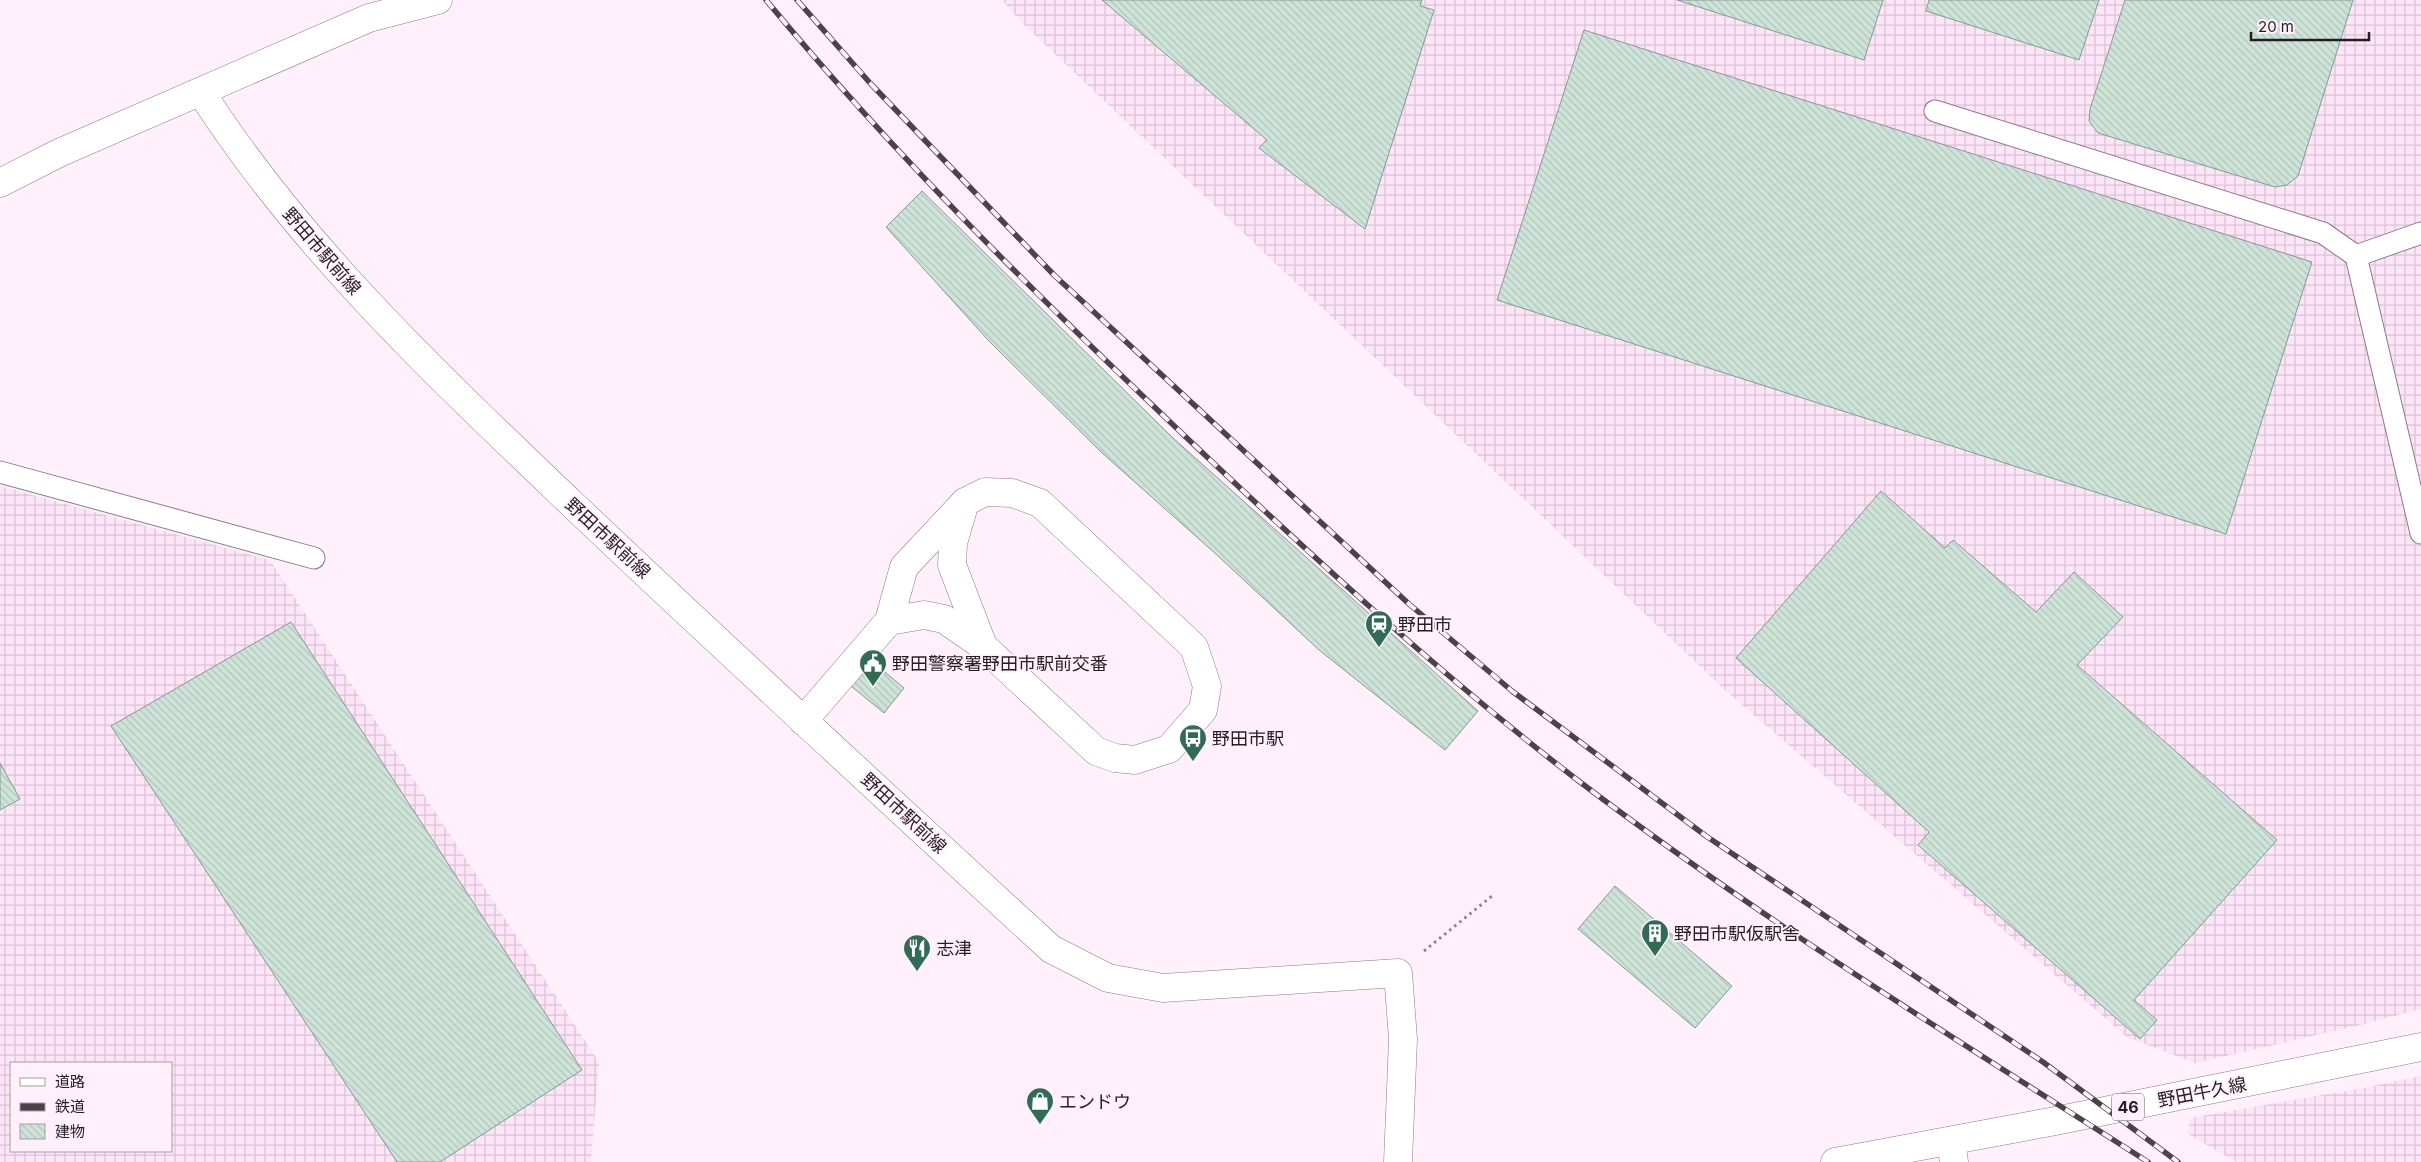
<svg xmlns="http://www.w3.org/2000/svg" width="2421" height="1162" font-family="Inter,'Noto Sans JP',sans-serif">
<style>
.industrial{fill:url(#industrial-grid);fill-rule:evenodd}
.building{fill:url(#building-back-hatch);stroke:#859a90}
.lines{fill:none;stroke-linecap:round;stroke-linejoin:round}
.service-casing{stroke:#8a7a86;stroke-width:23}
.minor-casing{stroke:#8a7a86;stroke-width:29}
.tertiary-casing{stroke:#8a7a86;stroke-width:29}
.primary-casing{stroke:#8a7a86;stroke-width:29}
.path{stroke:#8e848c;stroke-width:3;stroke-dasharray:2.5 4;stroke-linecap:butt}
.service{stroke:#fff;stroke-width:21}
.minor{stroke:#fff;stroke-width:28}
.tertiary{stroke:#fff;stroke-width:28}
.primary{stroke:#fff;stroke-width:28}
.rail-casing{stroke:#4b4349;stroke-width:5.5}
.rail{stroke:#fff0fb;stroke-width:4;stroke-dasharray:11;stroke-linecap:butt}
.labels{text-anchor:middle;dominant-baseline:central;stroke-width:4;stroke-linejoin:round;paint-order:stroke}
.shield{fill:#fff0fb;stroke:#665d64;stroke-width:1}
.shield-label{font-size:16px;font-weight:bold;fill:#241e23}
.street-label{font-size:18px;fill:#241e23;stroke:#fff0fb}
.poi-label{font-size:18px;fill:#241e23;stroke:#fff0fb;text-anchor:start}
</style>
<defs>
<pattern id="industrial-grid" width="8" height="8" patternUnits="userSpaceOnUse" patternTransform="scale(1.25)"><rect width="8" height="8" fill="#fde4f8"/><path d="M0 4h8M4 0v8" fill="none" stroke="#d9c3d4"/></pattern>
<pattern id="building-back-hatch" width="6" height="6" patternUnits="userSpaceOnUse" patternTransform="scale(1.25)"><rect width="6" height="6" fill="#cee4d9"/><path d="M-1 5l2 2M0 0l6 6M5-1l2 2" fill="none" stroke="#b1c3ba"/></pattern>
</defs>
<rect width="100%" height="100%" fill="#fff0fb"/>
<g class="industrial">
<polygon points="1002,0 2421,0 2421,1009 2356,1026 2195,1063 2127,1037 1726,691 1021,22"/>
<path d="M0 486 270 560 599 1062 591 1162H0ZM11 1063H171V1151H11Z"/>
<polygon points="2421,1076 2421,1162 2236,1162 2188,1134 2190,1118 2363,1088"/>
</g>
<g class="building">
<polygon points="1102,0 1422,0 1420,6 1434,10 1365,229 1259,148 1267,140"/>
<polygon points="1677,0 1883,0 1864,60"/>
<polygon points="1929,0 2099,0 2079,60 1926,11"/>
<polygon points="2125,0 2353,0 2298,176 2287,185 2275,187 2098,133 2089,121 2090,109"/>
<polygon points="1584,30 2312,262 2226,534 1497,300"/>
<polygon points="922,191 1173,438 1478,711 1445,750 1319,650 1217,555 1101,452 988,340 886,227"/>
<polygon points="1881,491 1945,548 1953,540 2036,612 2074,572 2123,617 2077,665 2277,840 2134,1000 2157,1020 2140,1039 1918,845 1929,832 1736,658"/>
<polygon points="291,622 582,1070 440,1162 397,1162 111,726"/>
<polygon points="872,661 904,688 884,713 851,686"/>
<polygon points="0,763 20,799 0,810"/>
<polygon points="1615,886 1732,986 1695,1028 1578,929"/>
</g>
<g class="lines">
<g class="service-casing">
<g id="service">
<polyline points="1935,111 2323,233 2356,256 2421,233"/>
<polyline points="2356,256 2421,533"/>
<polyline points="0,472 314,558"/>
</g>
</g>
<g class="minor-casing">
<g id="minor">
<polyline points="965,502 953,543 952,565 983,646"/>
<polyline points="1951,1141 1954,1162"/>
</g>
</g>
<g class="tertiary-casing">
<g id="tertiary">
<path d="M201 92C301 248 437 375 570 502 729 653 890 801 1051 949L1108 978 1163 988 1398 973 1403 1039 1398 1162"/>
<polyline points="0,183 59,153 369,18 438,0"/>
<polyline points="803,721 889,621 904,567 965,502 985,492 1012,493 1040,503 1194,647 1207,686 1203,710 1169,749 1135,760 1115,758 1096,751 983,646 944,619 924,615 889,621"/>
</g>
</g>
<g class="primary-casing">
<polyline id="primary" points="1835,1162 2050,1122 2421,1047"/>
</g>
<polyline class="path" points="1424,951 1492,896"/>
<use href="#service" class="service"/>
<use href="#minor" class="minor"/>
<use href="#tertiary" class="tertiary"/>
<use href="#primary" class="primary"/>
<g class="rail-casing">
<g id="rail">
<path d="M766 0C896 157 1041 300 1189 440 1315 559 1443 677 1580 782 1762 920 1956 1039 2148 1162"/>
<polyline points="797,0 870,83 1054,275 1409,604 1512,691 1706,836 2043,1062 2178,1162"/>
</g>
</g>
<use href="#rail" class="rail"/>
</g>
<defs>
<g id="station-pin" transform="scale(1.4375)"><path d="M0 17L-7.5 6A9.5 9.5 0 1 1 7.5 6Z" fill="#306b55" stroke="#fff0fb"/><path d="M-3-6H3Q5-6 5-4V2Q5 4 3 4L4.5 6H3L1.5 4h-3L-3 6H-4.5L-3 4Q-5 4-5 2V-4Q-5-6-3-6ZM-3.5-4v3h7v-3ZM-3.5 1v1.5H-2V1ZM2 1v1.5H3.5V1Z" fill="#fff"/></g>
<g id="civic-pin" transform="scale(1.4375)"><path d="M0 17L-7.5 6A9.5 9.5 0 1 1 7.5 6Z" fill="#306b55" stroke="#fff0fb"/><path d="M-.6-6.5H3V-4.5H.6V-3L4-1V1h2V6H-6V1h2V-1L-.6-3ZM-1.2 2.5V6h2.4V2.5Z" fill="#fff"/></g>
<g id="bus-pin" transform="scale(1.4375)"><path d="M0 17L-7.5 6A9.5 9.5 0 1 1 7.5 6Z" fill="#306b55" stroke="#fff0fb"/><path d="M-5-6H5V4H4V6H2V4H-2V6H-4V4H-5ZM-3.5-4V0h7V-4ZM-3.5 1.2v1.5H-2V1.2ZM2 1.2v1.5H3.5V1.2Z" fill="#fff"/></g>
<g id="building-pin" transform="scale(1.4375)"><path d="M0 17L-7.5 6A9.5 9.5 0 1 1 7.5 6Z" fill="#306b55" stroke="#fff0fb"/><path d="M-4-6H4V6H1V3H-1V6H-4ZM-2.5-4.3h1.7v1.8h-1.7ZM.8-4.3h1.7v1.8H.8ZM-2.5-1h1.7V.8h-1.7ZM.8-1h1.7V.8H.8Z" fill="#fff"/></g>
<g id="restaurant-pin" transform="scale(1.4375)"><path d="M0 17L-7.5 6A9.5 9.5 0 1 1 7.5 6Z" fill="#306b55" stroke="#fff0fb"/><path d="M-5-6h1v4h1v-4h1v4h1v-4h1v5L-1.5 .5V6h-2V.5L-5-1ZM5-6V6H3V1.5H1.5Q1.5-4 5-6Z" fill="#fff"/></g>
<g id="shop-pin" transform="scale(1.4375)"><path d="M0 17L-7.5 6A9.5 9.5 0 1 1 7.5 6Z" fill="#306b55" stroke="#fff0fb"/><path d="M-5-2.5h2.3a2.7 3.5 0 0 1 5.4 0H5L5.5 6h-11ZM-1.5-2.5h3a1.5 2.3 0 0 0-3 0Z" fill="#fff"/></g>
</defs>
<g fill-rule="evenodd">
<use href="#station-pin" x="1379" y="624"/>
<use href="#civic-pin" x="873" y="663"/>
<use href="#bus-pin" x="1193" y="738"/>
<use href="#building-pin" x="1655" y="933"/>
<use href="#restaurant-pin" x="917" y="948"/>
<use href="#shop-pin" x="1040" y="1101"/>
</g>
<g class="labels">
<rect class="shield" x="2112" y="1093.5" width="32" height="27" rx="4"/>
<g class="shield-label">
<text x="2128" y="1107">46</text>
</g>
<g class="street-label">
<text transform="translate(322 251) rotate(49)">野田市駅前線</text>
<text transform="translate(608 538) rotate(43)">野田市駅前線</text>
<text transform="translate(904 813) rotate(43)">野田市駅前線</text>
<text transform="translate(2202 1092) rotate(-11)">野田牛久線</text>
</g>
<g class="poi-label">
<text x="1398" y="624">野田市</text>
<text x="892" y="663">野田警察署野田市駅前交番</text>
<text x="1212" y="738">野田市駅</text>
<text x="1674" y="933">野田市駅仮駅舎</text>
<text x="936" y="948">志津</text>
<text x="1059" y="1101">エンドウ</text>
</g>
</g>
<rect x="10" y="1062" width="162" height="90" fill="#fff0fb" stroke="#a79ca5"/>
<rect x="20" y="1078" width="25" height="8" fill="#ffffff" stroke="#a79ca5"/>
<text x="55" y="1087" font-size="15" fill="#241e23">道路</text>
<rect x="20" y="1103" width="25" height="8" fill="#4b4349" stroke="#a79ca5"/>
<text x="55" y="1112" font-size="15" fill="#241e23">鉄道</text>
<rect x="20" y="1124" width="25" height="15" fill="url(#building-back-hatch)" stroke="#a79ca5"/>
<text x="55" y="1137" font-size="15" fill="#241e23">建物</text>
<path d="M2251 32v8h118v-8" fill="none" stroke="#241e23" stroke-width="2.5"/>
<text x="2258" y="32" font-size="15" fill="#241e23" stroke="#fff0fb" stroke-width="4" paint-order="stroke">20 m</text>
</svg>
